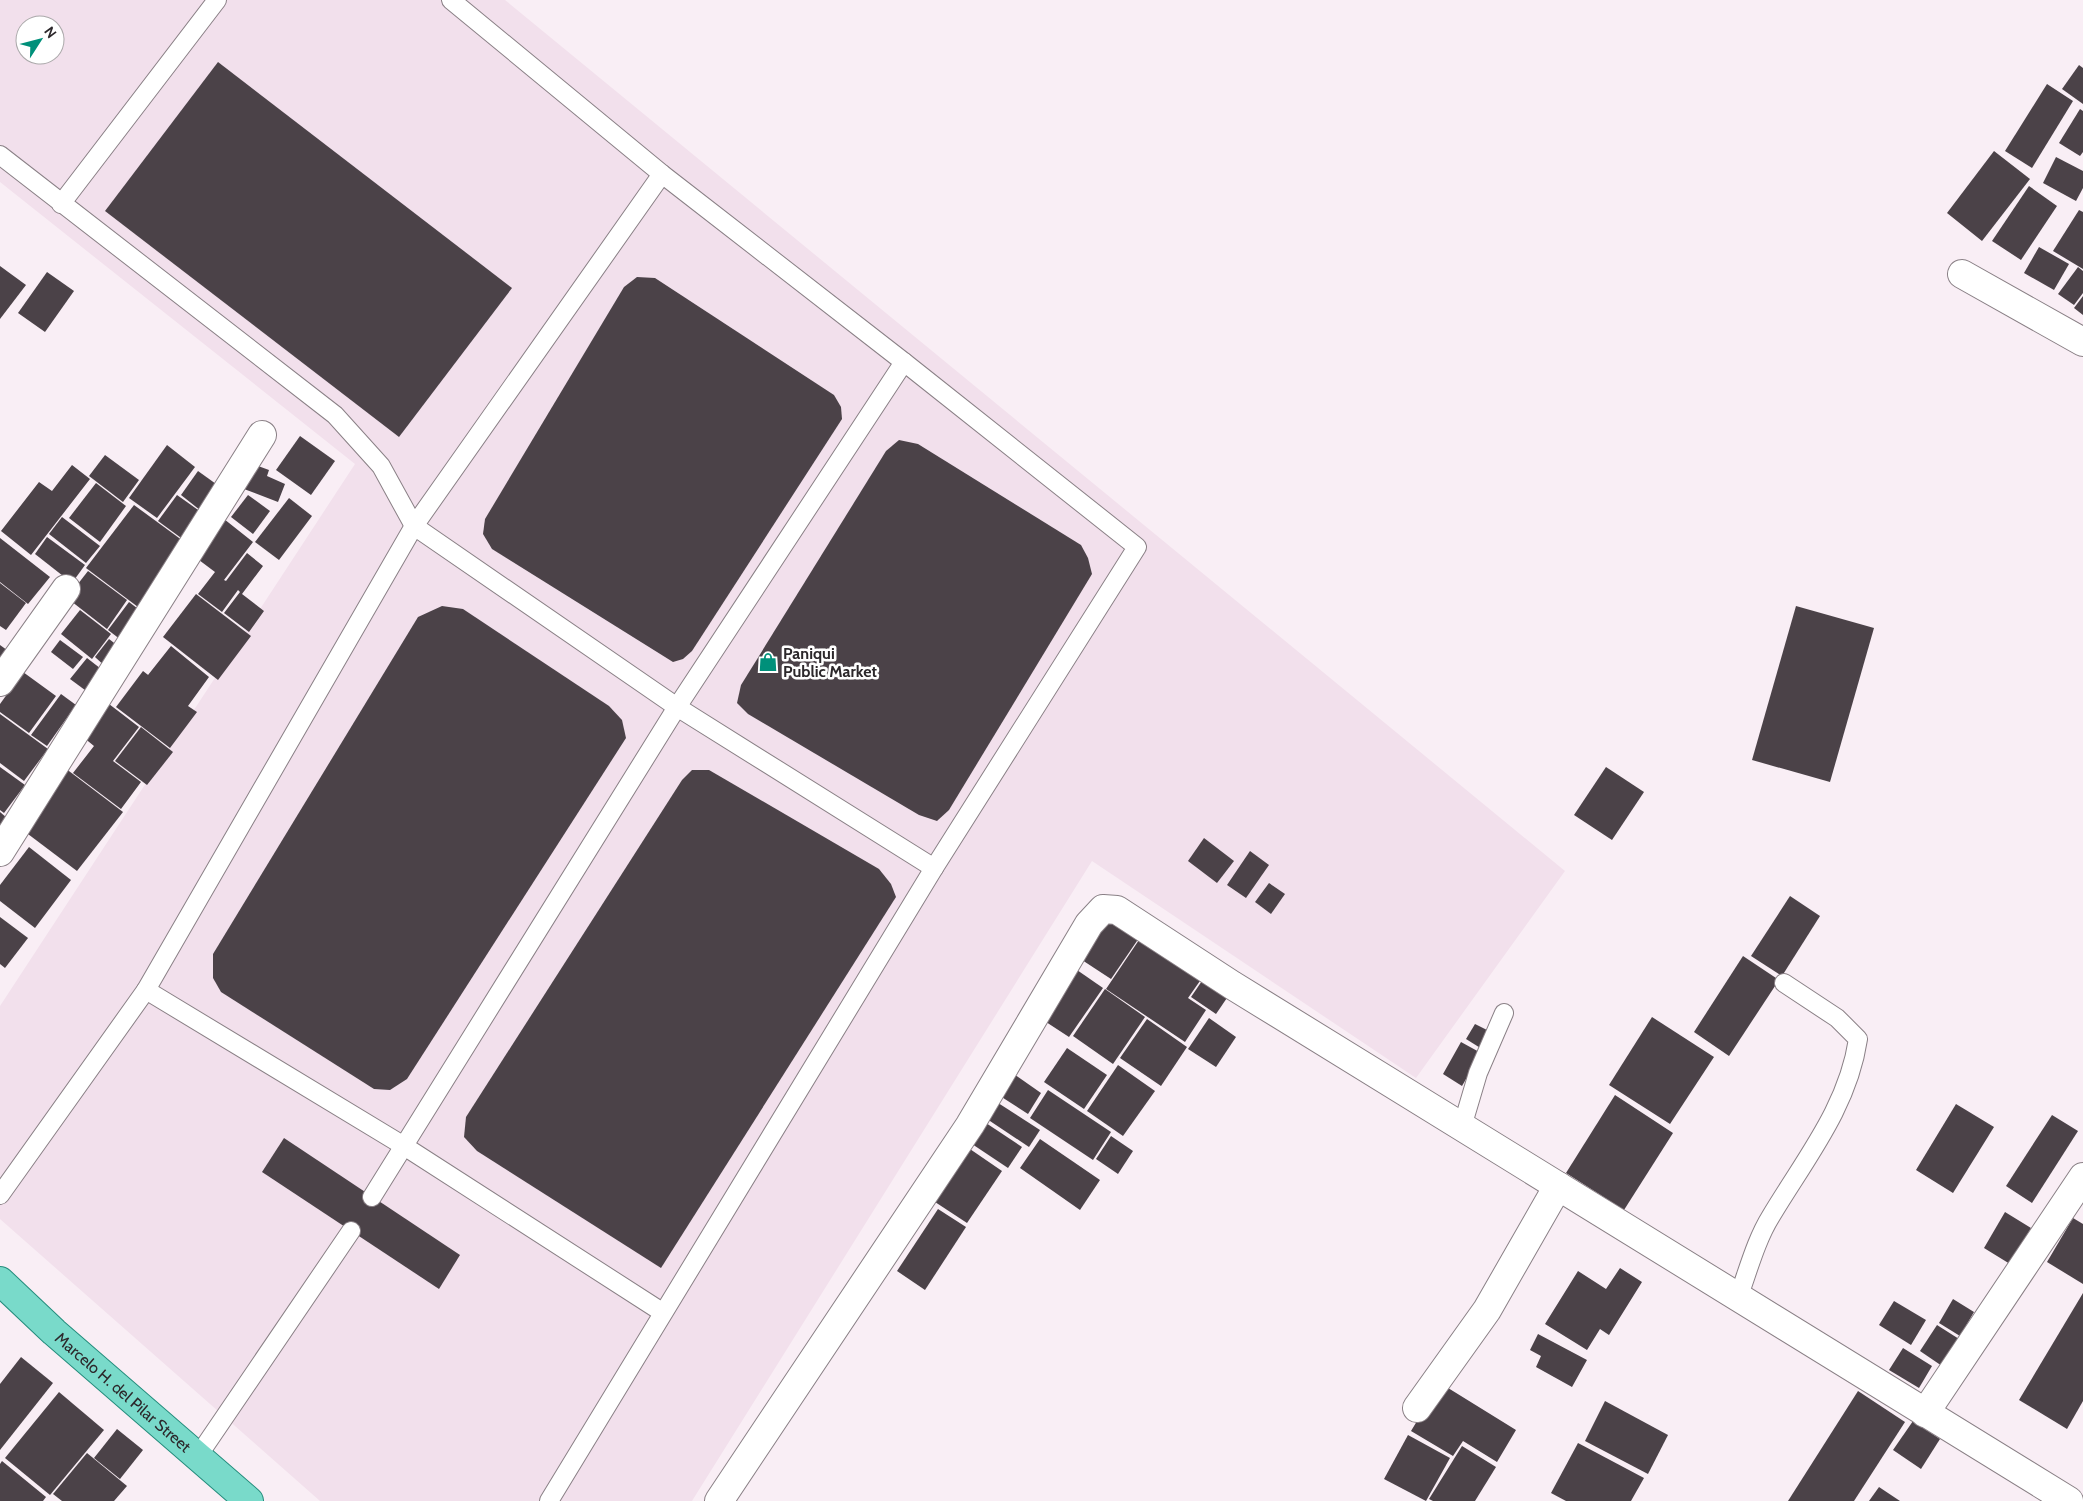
<svg xmlns="http://www.w3.org/2000/svg" width="2083" height="1501" font-family="Cabin,sans-serif">
<style>
.built{fill:#f2e0ec;fill-rule:evenodd}
.building{fill:#4b4248}
.lines{fill:none;stroke-linecap:round;stroke-linejoin:round}
.lane-casing{stroke:#8a8086;stroke-width:20}
.street-casing{stroke:#8a8086;stroke-width:30}
.primary-casing{stroke:#248c7c;stroke-width:30}
.lane{stroke:#fff;stroke-width:18}
.street{stroke:#fff;stroke-width:28}
.primary{stroke:#79daca;stroke-width:28}
.labels{text-anchor:middle;dominant-baseline:central;stroke-width:5;stroke-linejoin:round;paint-order:stroke}
.poi-label{font-size:16px;font-weight:bold;fill:#2c282b;stroke:#fff;text-anchor:start}
.street-label{font-size:16px;fill:#2c282b;stroke:#fff}
</style>
<rect width="100%" height="100%" fill="#f9eef5"/>
<path class="built" d="M0 0H505L1565 871 1416 1078 1092 861 692 1501H320L0 1219V1006L355 464 0 182ZM25 25H55V55H25Z"/>
<g class="building">
<polygon points="218,62 512,288 399,437 105,211"/>
<polygon points="2079,65 2083,68 2083,104 2062,89"/>
<polygon points="2047,84 2073,101 2032,168 2005,151"/>
<polygon points="2080,109 2083,111 2083,152 2080,156 2059,143"/>
<polygon points="1994,151 2030,179 1982,241 1947,213"/>
<polygon points="2056,157 2083,171 2083,188 2076,201 2043,183"/>
<polygon points="2029,186 2057,206 2021,260 1992,241"/>
<polygon points="2079,210 2083,212 2083,269 2053,251"/>
<polygon points="2039,247 2069,264 2054,290 2024,273"/>
<polygon points="0,266 26,285 0,319"/>
<polygon points="2078,267 2083,271 2083,293 2074,305 2058,294"/>
<polygon points="47,272 74,291 45,332 18,313"/>
<polygon points="637,277 655,278 834,395 841,407 842,419 692,651 683,659 673,662 492,549 483,534 485,519 624,287"/>
<polygon points="2083,296 2083,315 2074,308"/>
<polygon points="300,436 335,461 311,495 276,470"/>
<polygon points="899,440 918,444 1081,545 1088,558 1092,574 949,810 937,821 919,815 748,714 737,703 741,685 886,451"/>
<polygon points="167,445 195,467 157,518 129,498"/>
<polygon points="105,455 139,480 123,502 89,476"/>
<polygon points="253,464 269,470 267,476 285,484 278,502 244,489"/>
<polygon points="72,465 90,479 31,555 1,531 39,482 52,491"/>
<polygon points="198,471 223,489 205,514 181,495"/>
<polygon points="96,483 126,506 100,542 69,518"/>
<polygon points="177,495 208,517 188,543 158,521"/>
<polygon points="248,495 270,511 253,534 231,517"/>
<polygon points="289,498 312,516 279,560 255,542"/>
<polygon points="134,505 190,546 142,610 86,568"/>
<polygon points="62,517 100,546 86,563 49,534"/>
<polygon points="224,519 253,542 224,580 226,581 247,553 263,566 242,594 264,611 249,632 224,613 240,592 238,590 222,612 198,594 215,572 195,557"/>
<polygon points="47,537 85,565 72,583 35,554"/>
<polygon points="0,538 50,577 28,604 0,582"/>
<polygon points="88,571 127,600 107,629 67,598"/>
<polygon points="0,583 26,603 6,630 0,626"/>
<polygon points="196,594 251,636 218,680 163,637"/>
<polygon points="129,602 146,615 125,643 108,630"/>
<polygon points="442,606 463,609 609,706 622,720 626,738 407,1079 390,1090 374,1089 221,992 213,978 213,954 418,617"/>
<polygon points="1796,606 1874,628 1830,782 1752,760"/>
<polygon points="80,610 111,634 92,659 61,634"/>
<polygon points="109,639 122,649 107,668 95,657"/>
<polygon points="60,640 83,657 73,669 51,652"/>
<polygon points="0,645 11,653 0,669"/>
<polygon points="171,646 209,677 188,706 197,712 170,748 116,707 143,671 174,695 148,675"/>
<polygon points="87,658 105,672 89,693 70,679"/>
<polygon points="23,672 56,696 29,733 0,712 0,704"/>
<polygon points="61,694 76,705 47,746 31,735"/>
<polygon points="109,704 139,727 113,761 141,782 121,809 73,773 94,746 83,737"/>
<polygon points="0,714 48,749 24,781 0,763"/>
<polygon points="141,727 173,752 147,785 115,761"/>
<polygon points="0,767 25,785 4,813 0,810"/>
<polygon points="1606,767 1644,792 1612,840 1574,815"/>
<polygon points="65,768 123,812 77,871 20,828"/>
<polygon points="692,770 709,770 879,869 891,884 896,897 661,1268 477,1151 464,1137 466,1117 682,780"/>
<polygon points="0,812 7,818 0,828"/>
<polygon points="1204,838 1234,861 1217,883 1188,861"/>
<polygon points="29,847 71,880 35,928 0,901 0,885"/>
<polygon points="1250,851 1269,865 1246,898 1227,885"/>
<polygon points="1269,883 1285,894 1271,914 1255,902"/>
<polygon points="1790,896 1820,916 1782,976 1751,956"/>
<polygon points="1111,915 1141,935 1111,979 1082,960"/>
<polygon points="0,917 28,938 5,968 0,964"/>
<polygon points="1141,937 1202,978 1188,998 1206,1010 1185,1042 1106,989"/>
<polygon points="1743,956 1779,980 1729,1056 1694,1032"/>
<polygon points="1077,970 1103,988 1069,1037 1043,1020"/>
<polygon points="1204,978 1229,995 1216,1014 1191,997"/>
<polygon points="1105,989 1145,1017 1113,1064 1073,1036"/>
<polygon points="1652,1017 1714,1057 1670,1124 1609,1085"/>
<polygon points="1209,1018 1236,1037 1216,1067 1188,1049"/>
<polygon points="1147,1019 1187,1047 1161,1086 1120,1058"/>
<polygon points="1475,1024 1491,1032 1482,1049 1466,1039"/>
<polygon points="1461,1042 1481,1053 1462,1086 1443,1074"/>
<polygon points="1067,1048 1107,1075 1084,1109 1044,1082"/>
<polygon points="1118,1065 1155,1091 1123,1136 1087,1111"/>
<polygon points="1011,1072 1041,1093 1028,1114 997,1094"/>
<polygon points="1048,1090 1111,1132 1093,1160 1030,1118"/>
<polygon points="1615,1095 1673,1133 1624,1210 1566,1173"/>
<polygon points="995,1101 1040,1130 1029,1147 984,1117"/>
<polygon points="1956,1104 1994,1127 1953,1193 1916,1170"/>
<polygon points="2052,1115 2078,1131 2032,1203 2006,1186"/>
<polygon points="986,1123 1022,1147 1008,1168 972,1144"/>
<polygon points="1111,1136 1133,1151 1118,1174 1096,1159"/>
<polygon points="284,1138 460,1255 439,1289 262,1172"/>
<polygon points="1040,1139 1100,1180 1080,1210 1020,1168"/>
<polygon points="967,1147 1002,1171 967,1223 932,1200"/>
<polygon points="938,1209 966,1227 925,1290 897,1271"/>
<polygon points="2005,1212 2031,1228 2010,1264 1984,1248"/>
<polygon points="2073,1218 2083,1224 2083,1284 2047,1262"/>
<polygon points="1620,1268 1642,1282 1609,1335 1600,1329 1587,1350 1545,1324 1578,1271 1606,1289"/>
<polygon points="2083,1293 2083,1401 2067,1429 2019,1400"/>
<polygon points="1953,1299 1974,1312 1960,1336 1939,1323"/>
<polygon points="1894,1301 1926,1320 1911,1345 1879,1325"/>
<polygon points="1937,1325 1959,1339 1942,1366 1920,1351"/>
<polygon points="1538,1334 1587,1360 1572,1387 1536,1367 1541,1356 1530,1350"/>
<polygon points="1903,1348 1932,1366 1919,1388 1889,1370"/>
<polygon points="21,1357 53,1383 0,1450 0,1384"/>
<polygon points="1440,1383 1516,1430 1497,1462 1463,1441 1453,1456 1411,1431"/>
<polygon points="1858,1391 1905,1422 1854,1501 1788,1501"/>
<polygon points="59,1392 104,1430 50,1495 5,1458"/>
<polygon points="1605,1401 1668,1435 1648,1474 1585,1441"/>
<polygon points="1913,1421 1940,1439 1921,1469 1893,1450"/>
<polygon points="117,1429 143,1450 120,1479 94,1458"/>
<polygon points="1408,1435 1450,1458 1426,1501 1384,1479"/>
<polygon points="1578,1443 1644,1478 1631,1501 1566,1501 1551,1493"/>
<polygon points="1462,1446 1496,1467 1475,1501 1433,1501 1429,1499"/>
<polygon points="87,1453 127,1486 114,1501 62,1501 53,1494"/>
<polygon points="2,1461 46,1497 43,1501 0,1501 0,1464"/>
<polygon points="1879,1487 1900,1501 1869,1501"/>
</g>
<g class="lines">
<g class="lane-casing">
<g id="lane">
<polyline points="451,0 662,174 904,362 1137,547 934,868 549,1501"/>
<polyline points="0,155 335,415 381,466 414,526 677,707 934,868"/>
<polyline points="61,204 217,0"/>
<polyline points="146,990 404,1146 662,1312"/>
<polyline points="1462,1127 1478,1073 1504,1013"/>
<polyline points="0,1195 146,990 414,526 662,174"/>
<polyline points="372,1197 677,707 904,362"/>
<path d="M1738 1298C1748 1271 1756 1240 1771 1216 1805 1159 1848 1107 1858 1039L1837 1018 1784 983"/>
<polyline points="198,1456 351,1231"/>
</g>
</g>
<g class="street-casing">
<g id="street">
<polyline points="1962,274 2083,342"/>
<polyline points="0,682 66,589"/>
<polyline points="0,852 262,435"/>
<polyline points="1417,1408 1487,1310 1558,1186"/>
<polyline points="1925,1413 2083,1177"/>
<polyline points="719,1501 970,1125 1089,924 1103,909 1117,910 1232,985 2069,1501"/>
</g>
</g>
<g class="primary-casing">
<g id="primary">
<path id="s1" d="M0 1281 54 1332 249 1501"/>
</g>
</g>
<use href="#lane" class="lane"/>
<use href="#street" class="street"/>
<use href="#primary" class="primary"/>
</g>
<defs>
<g id="shop-bare" transform="scale(1.5)"><path d="M-5-2.5h2.3a2.7 3.5 0 0 1 5.4 0H5L5.5 6h-11ZM-1.5-2.5h3a1.5 2.3 0 0 0-3 0Z" fill="#00907a" stroke="#fff" stroke-width="2.5" paint-order="stroke"/></g>
</defs>
<g fill-rule="evenodd">
<use href="#shop-bare" x="768" y="662"/>
</g>
<g class="labels">
<g class="poi-label">
<text x="783" y="653">Paniqui<tspan x="783" dy="18">Public Market</tspan></text>
</g>
<g class="street-label">
<text stroke="none"><textPath href="#s1" startOffset="166">Marcelo H. del Pilar Street</textPath></text>
</g>
</g>
<g transform="translate(40 40) rotate(54)"><circle r="24" fill="#ffffff" stroke="#aba9aa"/>
<path d="M0-4L9 19L0 12L-9 19Z" fill="#00907a"/>
<text y="-8" font-size="14" font-weight="bold" text-anchor="middle" fill="#2c282b">N</text>
</g>
</svg>
